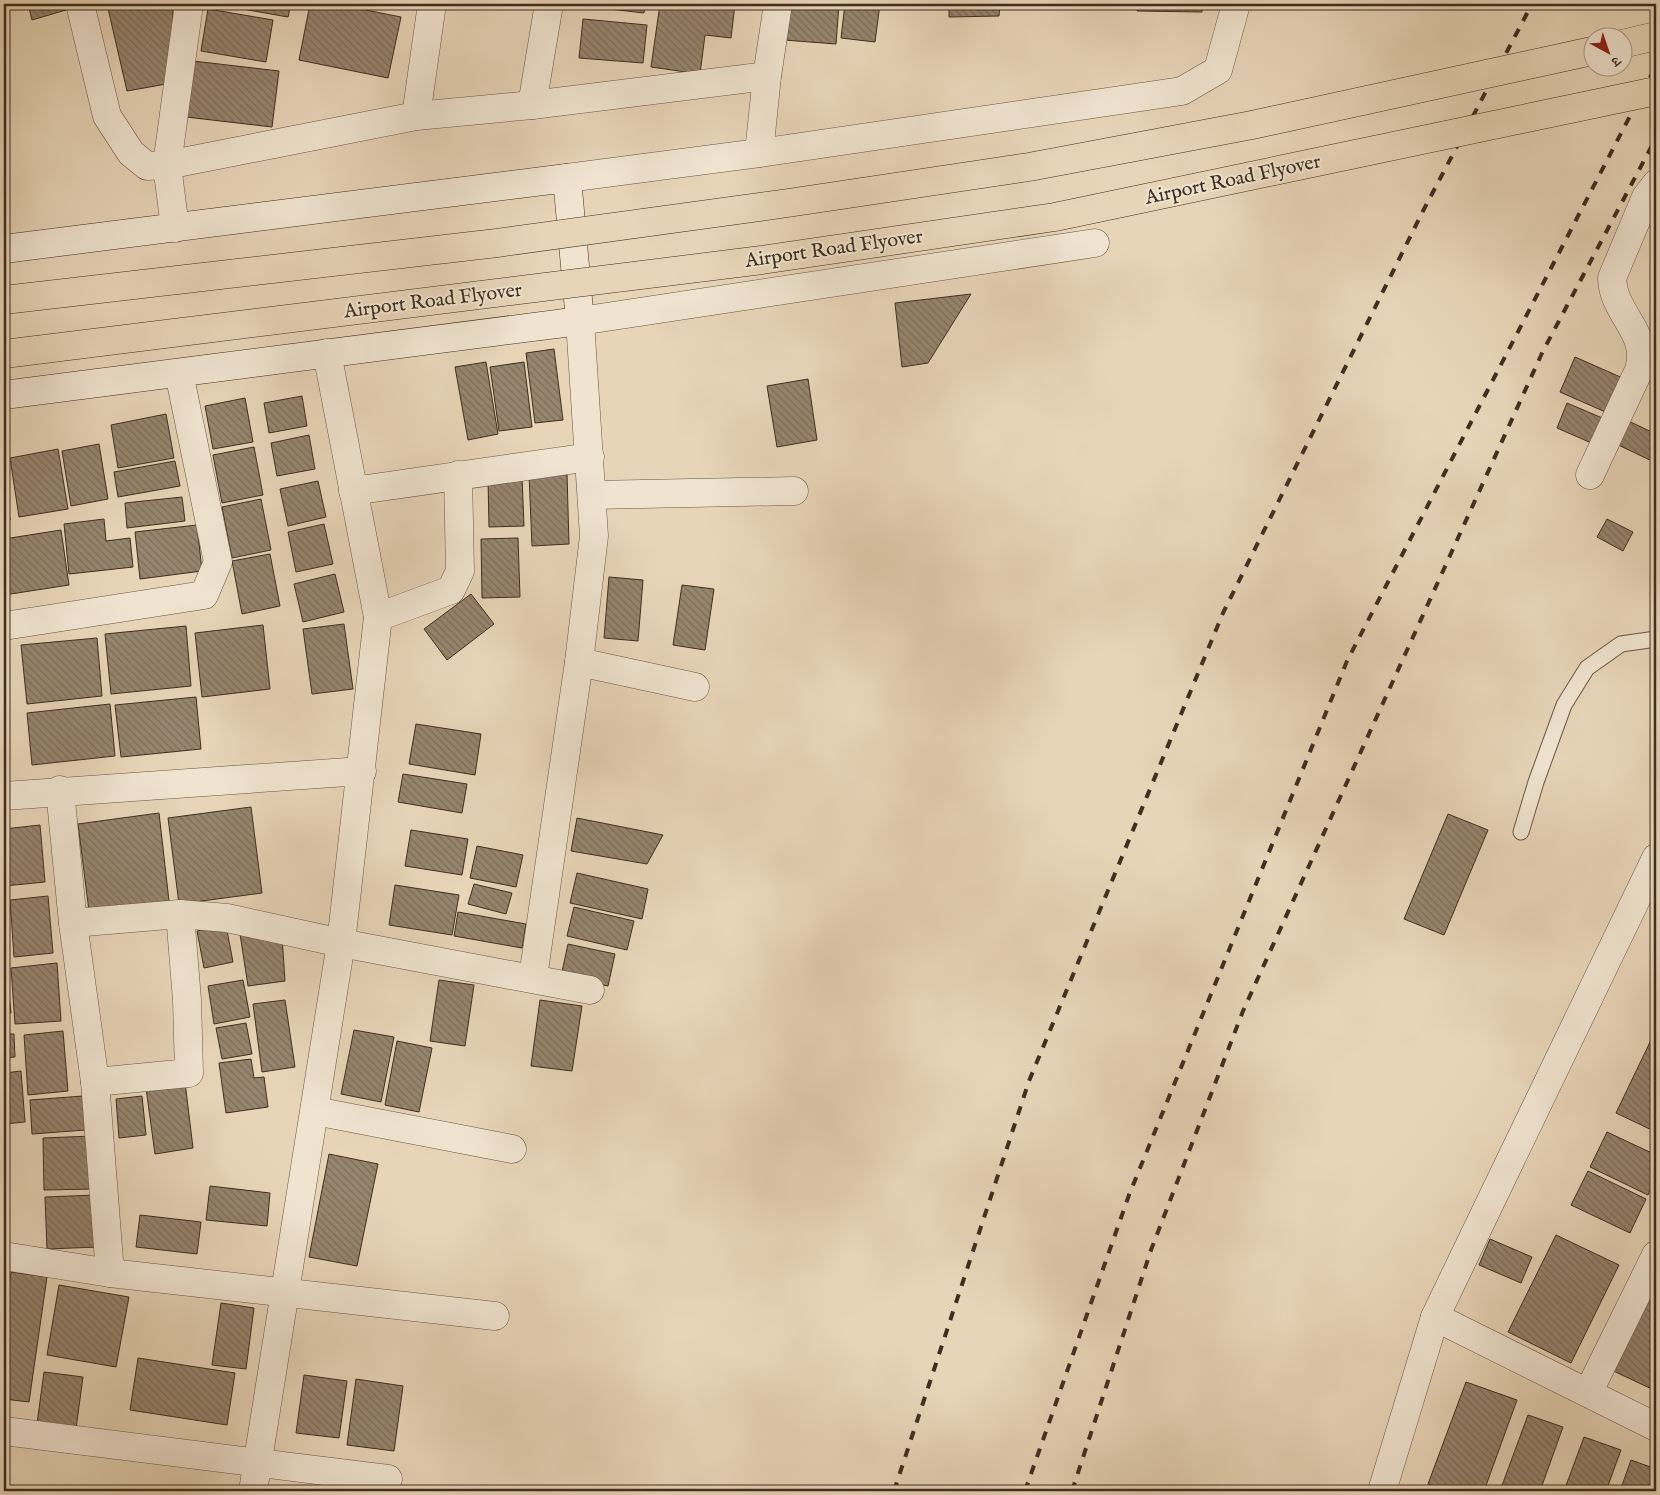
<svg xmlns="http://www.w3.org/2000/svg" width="1660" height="1495" font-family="'IM FELL English','Noto Serif Devanagari',serif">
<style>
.building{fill:url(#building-back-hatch);stroke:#3f2e1f}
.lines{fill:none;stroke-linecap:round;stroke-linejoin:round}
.lane-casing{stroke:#695845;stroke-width:17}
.street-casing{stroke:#695845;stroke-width:29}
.secondary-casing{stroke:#3f2e1f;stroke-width:29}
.primary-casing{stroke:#3f2e1f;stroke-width:29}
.lane{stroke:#f0e4d1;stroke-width:15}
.street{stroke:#f0e4d1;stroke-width:28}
.secondary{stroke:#f0e4d1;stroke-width:28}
.primary{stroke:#e8d5b8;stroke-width:28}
.rail{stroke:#3f2e1f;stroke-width:4;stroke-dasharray:9 9;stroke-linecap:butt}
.primary-bridge-casing{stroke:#3f2e1f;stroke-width:29;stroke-linecap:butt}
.primary-bridge{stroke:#e8d5b8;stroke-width:28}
.labels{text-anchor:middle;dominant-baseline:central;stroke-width:4;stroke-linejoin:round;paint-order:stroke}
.street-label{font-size:20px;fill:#3f2e1f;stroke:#f0e4d1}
</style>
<defs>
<pattern id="building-back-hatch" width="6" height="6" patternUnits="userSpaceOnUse" patternTransform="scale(1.25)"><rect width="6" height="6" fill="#97856f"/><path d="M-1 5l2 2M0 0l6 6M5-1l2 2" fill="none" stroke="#7d6d5b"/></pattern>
</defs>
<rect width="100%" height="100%" fill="#e8d5b8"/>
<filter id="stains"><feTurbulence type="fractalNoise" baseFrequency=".004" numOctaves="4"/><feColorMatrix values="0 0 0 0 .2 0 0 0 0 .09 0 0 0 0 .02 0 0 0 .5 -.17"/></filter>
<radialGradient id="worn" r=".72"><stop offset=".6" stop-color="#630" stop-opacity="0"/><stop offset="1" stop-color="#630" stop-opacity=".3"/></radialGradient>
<g class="building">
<polygon points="28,4 64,4 66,10 32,20"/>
<polygon points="107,4 173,4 172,83 127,91"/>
<polygon points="214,4 291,4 288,17"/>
<polygon points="310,4 336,4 401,17 388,78 299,60"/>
<polygon points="592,4 645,4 644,13 592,7"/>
<polygon points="660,4 735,4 731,38 705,35 700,74 651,67"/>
<polygon points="787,4 839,4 836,44 784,40"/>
<polygon points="845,4 880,4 875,42 841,38"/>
<polygon points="949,4 1000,4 999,16 949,17"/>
<polygon points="1033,4 1085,4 1085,6 1033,8"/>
<polygon points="1137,4 1202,4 1202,12 1137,11"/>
<polygon points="208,9 273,20 266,62 201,51"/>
<polygon points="583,19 647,25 643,63 579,58"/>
<polygon points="193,61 279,71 272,127 186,117"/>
<polygon points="971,294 928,363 902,367 895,303"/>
<polygon points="554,349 563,420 535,423 526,353"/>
<polygon points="1575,357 1625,379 1610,414 1560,392"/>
<polygon points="486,362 498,434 468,440 455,367"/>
<polygon points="524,362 532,427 499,431 490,367"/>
<polygon points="808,379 817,440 777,447 767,386"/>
<polygon points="302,396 307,426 269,433 264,403"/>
<polygon points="245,398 253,442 213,449 205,406"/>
<polygon points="1567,403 1607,420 1596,445 1557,428"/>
<polygon points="166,414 174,458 118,468 111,425"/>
<polygon points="1622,418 1656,434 1656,463 1610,441"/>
<polygon points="309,435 315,469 277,476 271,443"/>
<polygon points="99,444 108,499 71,506 62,451"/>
<polygon points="254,447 263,495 222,503 213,455"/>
<polygon points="58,449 68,509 19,517 10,458"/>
<polygon points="175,461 180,486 118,497 114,472"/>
<polygon points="567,473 569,544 532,546 529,474"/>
<polygon points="4,475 10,520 4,521"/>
<polygon points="522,477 524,526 489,527 488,479"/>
<polygon points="318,481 326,517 288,526 280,489"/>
<polygon points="182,497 185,521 127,528 125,503"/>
<polygon points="261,499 271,550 232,558 222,507"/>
<polygon points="104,519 106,541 130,538 133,567 69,574 64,524"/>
<polygon points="1607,519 1633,532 1623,551 1597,537"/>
<polygon points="324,524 333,564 296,572 288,532"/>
<polygon points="197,525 202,571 140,579 135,532"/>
<polygon points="61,530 69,585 4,595 4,539"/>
<polygon points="518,538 520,597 482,598 481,539"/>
<polygon points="270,554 280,606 242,614 232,561"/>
<polygon points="335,574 344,612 303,622 294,584"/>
<polygon points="609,577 643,580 638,641 604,638"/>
<polygon points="682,585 714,589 705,650 673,645"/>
<polygon points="471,594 494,624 447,660 424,629"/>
<polygon points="344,624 353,689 312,694 303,629"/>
<polygon points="263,625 270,689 202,697 195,633"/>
<polygon points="186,626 191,686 111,694 105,634"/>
<polygon points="97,638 102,696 27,704 21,645"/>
<polygon points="196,697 201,749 121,757 115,705"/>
<polygon points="110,704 115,756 32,765 27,713"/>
<polygon points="416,724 481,734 475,775 409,764"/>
<polygon points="403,774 467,784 462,813 398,802"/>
<polygon points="251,807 262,893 179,904 168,818"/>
<polygon points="159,813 169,901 89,911 78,824"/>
<polygon points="1448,814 1488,830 1444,935 1404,919"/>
<polygon points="577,818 663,835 647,864 571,851"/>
<polygon points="40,825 45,882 4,886 4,829"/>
<polygon points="411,830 468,839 462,875 405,866"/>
<polygon points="477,846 523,855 516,887 470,878"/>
<polygon points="577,873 648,889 642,919 570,903"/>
<polygon points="474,884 512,893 506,914 468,904"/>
<polygon points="395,885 459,895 452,935 389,925"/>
<polygon points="48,896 53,953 14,957 10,900"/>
<polygon points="4,907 7,949 4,949"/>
<polygon points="574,907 634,921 627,950 567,936"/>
<polygon points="458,912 526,924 522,948 454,936"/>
<polygon points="226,925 233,962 204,968 197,931"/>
<polygon points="240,934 282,936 285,981 248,986"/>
<polygon points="568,944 615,954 608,986 561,976"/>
<polygon points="4,951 6,951 8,985 4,985"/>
<polygon points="57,963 61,1021 15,1024 11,968"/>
<polygon points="243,980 250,1017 214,1024 208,986"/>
<polygon points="439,980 474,985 465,1046 430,1041"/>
<polygon points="4,993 9,993 11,1013 4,1013"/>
<polygon points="285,1000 295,1067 262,1072 253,1004"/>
<polygon points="540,1000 582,1006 572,1071 531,1066"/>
<polygon points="246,1023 252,1054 222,1059 216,1028"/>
<polygon points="354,1030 394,1037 381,1102 341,1094"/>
<polygon points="63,1031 68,1091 28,1095 24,1035"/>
<polygon points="4,1034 14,1034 15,1057 4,1058"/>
<polygon points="1651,1040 1656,1042 1656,1132 1616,1113"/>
<polygon points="397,1041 432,1048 419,1112 385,1105"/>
<polygon points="251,1059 254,1078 264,1077 268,1107 226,1113 219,1063"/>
<polygon points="21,1071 25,1122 4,1124 4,1073"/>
<polygon points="185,1082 193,1148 155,1154 146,1088"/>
<polygon points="83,1096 86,1130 32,1134 30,1100"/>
<polygon points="142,1096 146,1135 119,1138 116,1099"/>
<polygon points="1607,1132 1656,1155 1656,1177 1648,1195 1590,1167"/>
<polygon points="92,1136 94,1189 44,1190 43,1138"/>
<polygon points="329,1154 378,1164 357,1266 309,1257"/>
<polygon points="1588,1171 1646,1199 1630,1233 1571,1205"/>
<polygon points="210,1186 270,1193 267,1226 206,1220"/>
<polygon points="96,1195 98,1247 47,1249 45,1197"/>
<polygon points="140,1215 201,1222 197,1254 136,1247"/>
<polygon points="1556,1235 1619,1265 1571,1363 1508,1332"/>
<polygon points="1490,1239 1532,1257 1521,1283 1479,1265"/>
<polygon points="1656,1261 1656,1391 1605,1367"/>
<polygon points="11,1272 47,1277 29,1402 4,1399 4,1324"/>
<polygon points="59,1285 129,1297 116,1367 47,1355"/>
<polygon points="221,1303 254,1308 246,1369 212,1365"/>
<polygon points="138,1358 235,1373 227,1425 130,1410"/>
<polygon points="44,1372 83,1377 75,1436 36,1431"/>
<polygon points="304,1375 347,1381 339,1438 296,1433"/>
<polygon points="356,1379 403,1386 394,1451 347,1445"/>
<polygon points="1466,1382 1517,1400 1484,1491 1447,1491 1428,1484"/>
<polygon points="1528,1415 1563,1427 1540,1491 1500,1491"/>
<polygon points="1584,1437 1621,1450 1606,1491 1564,1491"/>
<polygon points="1631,1460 1656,1469 1656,1491 1620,1491"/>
</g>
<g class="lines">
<g class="lane-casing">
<polyline id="lane" points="1521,832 1536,782 1564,705 1587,668 1621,644 1656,639"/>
</g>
<g class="street-casing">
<g id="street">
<polyline points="80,4 107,116 131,153 147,166 167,165 416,116 532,105 767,76 759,153 1182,91 1218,70 1236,4"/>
<polyline points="767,76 778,4"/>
<polyline points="532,105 549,4"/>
<polyline points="416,116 432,4"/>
<polyline points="567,178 759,153"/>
<polyline points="175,228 167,165 189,4"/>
<path d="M1590 475 1639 370C1650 331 1613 315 1612 278L1646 197 1656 184"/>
<polyline points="353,491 590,457"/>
<polyline points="592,495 794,491"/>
<polyline points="378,617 451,590 460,571 458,475"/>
<polyline points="4,626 204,595 218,562 179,373"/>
<polyline points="579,662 695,687"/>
<polyline points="60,790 73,923 95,1082 110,1273"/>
<polyline points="4,796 362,771"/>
<polyline points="73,923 180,914 227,918 341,943 590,990"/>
<polyline points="533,977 579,662 594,536 580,321 1095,243"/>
<polyline points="95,1082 189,1073 187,1000 180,914"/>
<polyline points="315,1111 512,1149"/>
<polyline points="4,1256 110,1273 495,1316"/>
<polyline points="1435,1317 1656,1427"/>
<polyline points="1588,1393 1656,1255"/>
<polyline points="4,1431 388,1479"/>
<polyline points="253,1491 341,943 378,617 327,353"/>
<polyline points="1382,1491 1435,1317 1656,858"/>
</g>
</g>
<g class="secondary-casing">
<polyline id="secondary" points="4,249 567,178 580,321 4,395"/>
</g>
<g class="primary-casing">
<polyline id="primary" points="1622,44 1656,36"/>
</g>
<use href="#lane" class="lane"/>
<use href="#street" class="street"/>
<use href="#secondary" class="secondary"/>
<use href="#primary" class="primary"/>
<g class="rail">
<polyline points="894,1491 1029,1081 1223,613 1423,211 1532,4"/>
<polyline points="1025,1491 1129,1195 1347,661 1656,66"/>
<polyline points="1072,1491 1151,1250 1243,1011 1543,351 1656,138"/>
</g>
<g class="primary-bridge-casing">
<g id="primary-bridge">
<polyline points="4,300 497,243 788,203 1029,167 1252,125 1592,51"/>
<polyline points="4,354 762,260 1055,217 1656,91"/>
</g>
</g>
<use href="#primary-bridge" class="primary-bridge"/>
</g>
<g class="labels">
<g class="street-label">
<text transform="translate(1233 180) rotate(-12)">Airport Road Flyover</text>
<text transform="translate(834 249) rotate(-8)">Airport Road Flyover</text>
<text transform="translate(433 301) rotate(-7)">Airport Road Flyover</text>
</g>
</g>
<rect width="1660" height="1495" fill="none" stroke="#e8d5b8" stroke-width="20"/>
<rect x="5" y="5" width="1650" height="1485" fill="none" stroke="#3f2e1f" stroke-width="2.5"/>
<rect x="10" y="10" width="1640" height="1475" fill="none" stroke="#3f2e1f"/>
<g transform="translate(1608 52) rotate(140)"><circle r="24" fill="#f0e4d1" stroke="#a99b8a"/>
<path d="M0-4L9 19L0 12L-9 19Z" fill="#8f2418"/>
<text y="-8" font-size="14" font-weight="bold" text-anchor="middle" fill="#3f2e1f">उ</text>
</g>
<rect width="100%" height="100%" filter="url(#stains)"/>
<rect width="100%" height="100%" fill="url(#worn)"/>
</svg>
